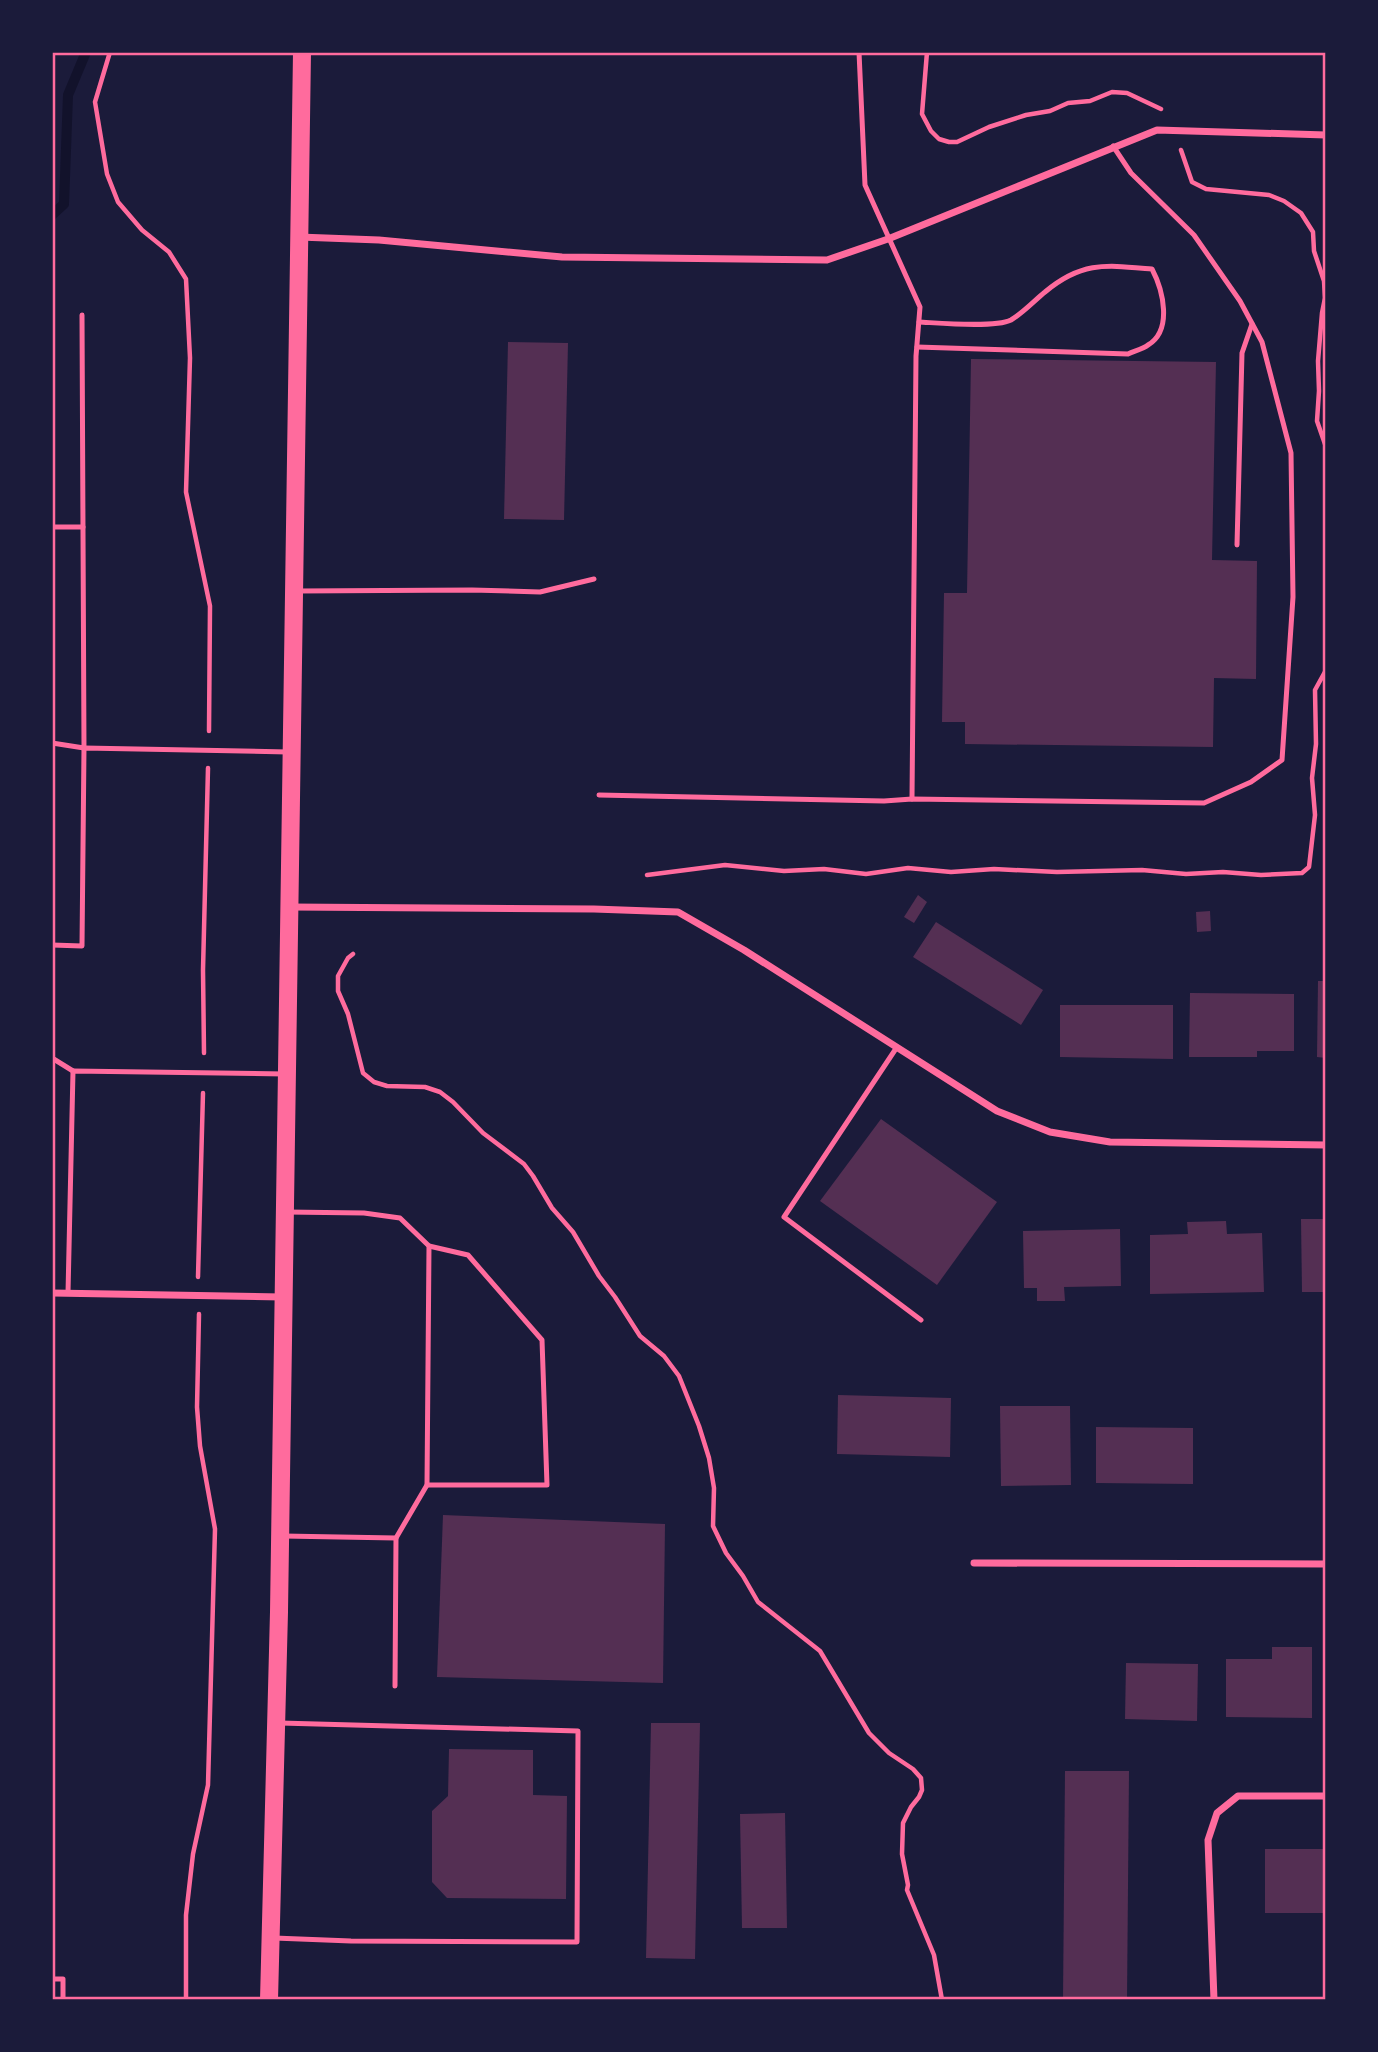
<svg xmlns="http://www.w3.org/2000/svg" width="1378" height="2052" font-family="'DM Sans',sans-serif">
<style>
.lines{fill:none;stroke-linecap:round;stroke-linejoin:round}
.stream{stroke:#12122b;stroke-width:10}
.building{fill:#542f53}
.path{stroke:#ff6b9d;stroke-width:4.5}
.service{stroke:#ff6b9d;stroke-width:5}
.minor{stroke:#ff6b9d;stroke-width:7}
.primary{stroke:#ff6b9d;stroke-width:18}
.neatline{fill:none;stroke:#ff6b9d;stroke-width:2.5}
</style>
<rect width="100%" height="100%" fill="#1b1b3a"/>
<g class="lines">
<polyline class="stream" points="52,215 64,204 68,95 86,52"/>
</g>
<g class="building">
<polygon points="508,342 568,343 564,520 504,519"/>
<polygon points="971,359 1216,362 1212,560 1257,561 1256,679 1214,678 1213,747 965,744 965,722 942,722 944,593 967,593"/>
<polygon points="918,895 927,902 914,923 904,917"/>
<polygon points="1210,911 1211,931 1197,932 1196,912"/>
<polygon points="936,922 1043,990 1021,1025 913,957"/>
<polygon points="1318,981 1326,981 1326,1058 1317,1057"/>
<polygon points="1190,993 1294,994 1294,1051 1257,1051 1257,1057 1189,1057"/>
<polygon points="1060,1005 1173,1005 1173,1059 1060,1057"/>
<polygon points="881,1119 997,1202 937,1285 820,1201"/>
<polygon points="1301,1219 1326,1219 1326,1292 1302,1292"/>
<polygon points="1226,1221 1227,1234 1262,1233 1264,1292 1150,1294 1150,1235 1188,1234 1187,1222"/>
<polygon points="1120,1229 1121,1286 1064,1287 1065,1301 1037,1301 1037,1288 1024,1288 1023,1231"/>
<polygon points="838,1395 951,1398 950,1457 837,1454"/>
<polygon points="1000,1406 1070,1406 1071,1485 1001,1486"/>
<polygon points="1096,1427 1193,1428 1193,1484 1096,1483"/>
<polygon points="443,1515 665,1524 663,1683 437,1677"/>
<polygon points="1272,1647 1312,1647 1312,1718 1226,1717 1226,1659 1272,1659"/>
<polygon points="1126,1663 1198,1664 1197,1721 1125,1719"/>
<polygon points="651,1723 700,1723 695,1959 646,1958"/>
<polygon points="449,1749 533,1750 533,1795 567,1796 566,1899 447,1898 432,1882 432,1811 448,1796"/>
<polygon points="1065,1771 1129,1771 1127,2000 1063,2000"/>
<polygon points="785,1813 787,1928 742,1928 740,1814"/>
<rect x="1265" y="1849" width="61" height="64"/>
</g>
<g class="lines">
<g class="path">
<polyline points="110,52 95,102 107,174 118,202 142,230 169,252 186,279 190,358 186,492 210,606 209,731"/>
<polyline points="927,52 922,114 931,131 939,139 949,142 957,142 989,127 1026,115 1050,111 1068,103 1090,101 1112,92 1127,93 1161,109"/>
<polyline points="1181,150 1192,182 1206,189 1269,195 1284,201 1301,213 1313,232 1314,251 1324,281 1325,298 1322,313 1318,361 1319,391 1317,421 1326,447"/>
<polyline points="647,875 725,865 784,871 824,869 866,874 908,868 951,872 994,869 1057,872 1142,870 1186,874 1223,872 1261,875 1302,873 1309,867 1315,815 1312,778 1316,744 1315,690 1326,670"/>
<polyline points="353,954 348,958 338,976 338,991 348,1014 363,1073 374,1082 387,1086 425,1087 440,1092 453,1102 483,1133 524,1164 533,1176 552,1208 573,1232 599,1276 615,1297 640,1336 664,1356 679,1376 699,1426 709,1458 714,1488 713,1526 726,1553 743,1576 758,1602 820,1651 869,1733 889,1753 913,1769 921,1778 922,1790 919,1797 911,1807 903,1823 902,1854 908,1885 907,1890 934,1955 942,2000"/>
<polyline points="204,1053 203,970 208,768"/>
<polyline points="198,1277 203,1093"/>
<polyline points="186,2000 186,1915 193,1854 208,1785 215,1529 200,1446 197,1407 199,1314"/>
</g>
<g class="service">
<polyline points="859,52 865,185 920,307 916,356 912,799"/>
<path d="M917 347 1128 354C1134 351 1143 349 1148 345 1173 330 1163 290 1152 269 1106 265 1082 261 1045 292 1035 300 1023 313 1011 320 995 328 939 323 919 322"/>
<polyline points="52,527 83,527"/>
<polyline points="1237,545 1242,353 1252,324"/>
<polyline points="298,591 472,590 540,592 594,579"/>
<polyline points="52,743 84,748 82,315"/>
<polyline points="599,795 884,801 912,799 1204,803 1251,782 1282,760 1293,597 1291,453 1262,342 1240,301 1194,235 1131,173 1113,146"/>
<polyline points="52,945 82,946 84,748 288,752"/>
<polyline points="897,1047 784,1217 921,1320"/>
<polyline points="52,1058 73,1071"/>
<polyline points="68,1293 73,1071 285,1074"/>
<polyline points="427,1485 547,1485 542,1340 468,1255 429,1246"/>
<polyline points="283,1536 396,1538 427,1485 429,1246 400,1218 364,1213 286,1212"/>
<polyline points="395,1686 396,1538"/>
<polyline points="274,1938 351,1941 577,1942 578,1731 280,1723"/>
<polyline points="52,1979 63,1979 63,2000"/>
</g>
<g class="minor">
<polyline points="299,237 379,240 562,257 827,260 888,239 1157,130 1326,135"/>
<polyline points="289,907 594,909 678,912 744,950 997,1111 1050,1132 1110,1142 1326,1145"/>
<polyline points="52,1293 282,1297"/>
<polyline points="974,1563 1326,1564"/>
<polyline points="1214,2000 1208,1840 1217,1813 1238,1796 1326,1796"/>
</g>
<polyline class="primary" points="269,2000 279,1612 302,52"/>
</g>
<rect width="1378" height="2052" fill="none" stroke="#1b1b3a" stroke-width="108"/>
<rect x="54" y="54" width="1270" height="1944" class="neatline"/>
</svg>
